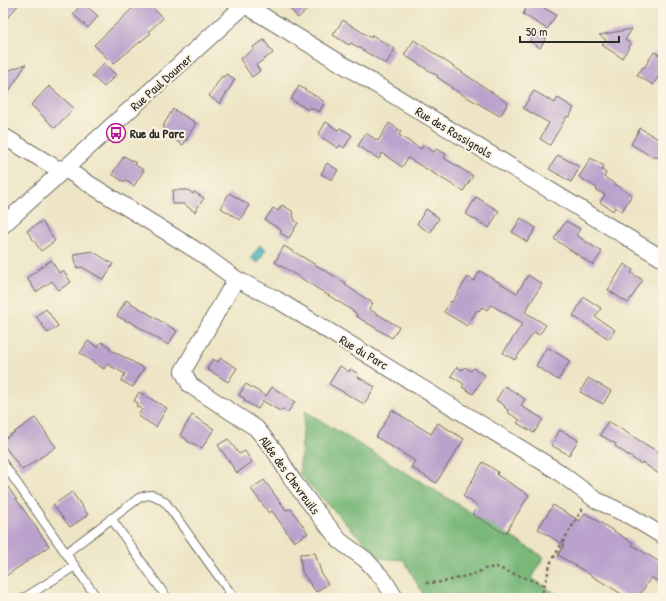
<svg xmlns="http://www.w3.org/2000/svg" width="666" height="601" font-family="'Patrick Hand',sans-serif">
<style>
.forest{fill:#79b879;stroke:#527252}
.water{fill:#3eadb9;stroke:#346c72}
.building{fill:#baa2cc}
.lines{fill:none;stroke-linecap:round;stroke-linejoin:round}
.service-casing{stroke:#6f6c61;stroke-width:10}
.minor-casing{stroke:#6f6c61;stroke-width:18}
.path{stroke:#6f6c61;stroke-width:2.5;stroke-dasharray:3 3;stroke-linecap:butt}
.service{stroke:#fff;stroke-width:8}
.minor{stroke:#fff;stroke-width:16}
.labels{text-anchor:middle;dominant-baseline:central;stroke-width:4;stroke-linejoin:round;paint-order:stroke}
.street-label{font-size:13px;fill:#2b2b2b;stroke:#fcf5e5}
.poi-label{font-size:13px;font-weight:bold;fill:#2b2b2b;stroke:#fcf5e5;text-anchor:start}
</style>
<rect width="100%" height="100%" fill="#fcf5e5"/>
<filter id="ink" filterUnits="userSpaceOnUse"><feTurbulence type="fractalNoise" baseFrequency=".025" numOctaves="2"/><feDisplacementMap in="SourceGraphic" scale="8" xChannelSelector="R" yChannelSelector="G"/><feConvolveMatrix kernelMatrix="1 2 1 2 8 2 1 2 1" color-interpolation-filters="sRGB"/></filter>
<filter id="wash" filterUnits="userSpaceOnUse"><feTurbulence type="fractalNoise" baseFrequency=".012" numOctaves="4" result="noise"/><feDisplacementMap in="SourceGraphic" scale="16" xChannelSelector="R" yChannelSelector="G"/><feGaussianBlur stdDeviation="0.9" result="paint"/><feColorMatrix in="noise" values="0 0 0 0 0 0 0 0 0 0 0 0 0 0 0 0 0 1.4 0 .05"/><feComposite in="paint" operator="in"/></filter>
<g filter="url(#wash)">
<rect width="100%" height="100%" fill="#ede5c5"/>
<polygon class="forest" points="305,411 544,557 531,578 563,598 425,598 404,560 379,558 299,474"/>
<polygon class="water" points="260,245 266,249 258,263 251,258"/>
<g id="blocks">
<g class="building">
<polygon points="3,3 20,3 3,23"/>
<polygon points="83,3 98,16 88,28 73,14"/>
<polygon points="138,3 148,3 163,18 149,31 151,33 113,64 94,45"/>
<polygon points="285,3 314,3 298,18"/>
<polygon points="529,3 536,3 556,15 547,29 523,14"/>
<polygon points="343,20 371,38 372,35 395,49 386,64 351,43 349,45 333,35"/>
<polygon points="632,29 625,40 631,44 622,58 602,45 606,40 599,35"/>
<polygon points="536,32 546,38 540,48 530,41"/>
<polygon points="264,40 273,53 256,65 260,71 252,77 240,59 254,49 253,47"/>
<polygon points="414,40 508,103 500,116 451,88 452,87 437,77 438,76 404,55"/>
<polygon points="654,52 663,57 663,69 653,85 637,75 643,67 644,68"/>
<polygon points="104,63 116,75 104,87 92,76"/>
<polygon points="26,64 3,101 3,66 10,70"/>
<polygon points="226,74 235,79 220,104 209,96 222,76 224,77"/>
<polygon points="49,86 74,108 55,128 31,105"/>
<polygon points="299,86 325,102 319,112 310,107 308,110 291,99"/>
<polygon points="534,91 555,103 558,98 574,108 569,117 567,116 550,145 540,139 549,123 523,108"/>
<polygon points="173,109 196,123 183,145 162,132 165,127 163,126"/>
<polygon points="326,122 338,130 340,128 352,135 344,148 340,145 338,148 318,135"/>
<polygon points="389,123 401,131 399,135 421,149 423,145 434,152 436,149 446,154 444,158 473,176 463,191 408,158 402,167 382,153 379,159 358,146 366,133 378,141"/>
<polygon points="640,128 663,142 663,161 655,156 654,158 631,144"/>
<polygon points="558,155 580,167 571,182 549,169"/>
<polygon points="124,156 136,163 135,165 144,170 134,186 125,180 124,182 112,174"/>
<polygon points="591,158 604,166 602,170 606,173 604,177 632,195 622,211 615,207 613,211 600,202 605,195 596,190 597,188 579,177"/>
<polygon points="327,163 338,170 332,180 321,174"/>
<polygon points="173,190 188,190 193,194 194,192 204,198 195,212 184,204 172,204"/>
<polygon points="229,193 249,205 240,220 221,208"/>
<polygon points="476,197 499,211 489,228 466,214"/>
<polygon points="282,205 292,211 295,221 298,223 289,238 280,233 281,230 265,220 273,208 278,211"/>
<polygon points="426,209 439,218 430,233 417,224"/>
<polygon points="521,218 536,228 527,242 512,232"/>
<polygon points="42,221 55,241 41,251 27,231"/>
<polygon points="566,221 580,229 576,235 602,252 593,265 554,239"/>
<polygon points="284,246 346,283 345,285 373,303 369,309 399,327 392,338 356,316 357,314 347,307 275,262"/>
<polygon points="92,251 113,264 104,280 82,267 77,268 74,254"/>
<polygon points="51,260 59,273 63,270 71,282 59,290 52,281 36,292 27,278"/>
<polygon points="624,264 633,270 631,273 643,280 628,303 608,290"/>
<polygon points="480,271 517,293 528,275 542,284 525,312 546,325 539,335 534,332 515,360 503,353 523,323 491,305 487,310 482,307 479,311 477,310 467,326 444,312 451,301 452,302 468,277 474,281"/>
<polygon points="584,297 601,308 595,317 615,330 609,339 573,316"/>
<polygon points="126,300 177,331 168,345 129,321 128,322 117,316"/>
<polygon points="46,309 58,326 48,333 36,316"/>
<polygon points="88,341 98,347 101,342 110,347 109,349 144,368 133,387 121,381 125,374 107,364 104,369 80,353"/>
<polygon points="547,347 570,361 558,380 536,366"/>
<polygon points="221,358 237,368 228,382 207,369 213,359 218,362"/>
<polygon points="340,366 349,372 350,369 357,373 358,377 375,387 364,404 329,384"/>
<polygon points="457,367 462,370 465,367 471,371 473,368 485,375 473,394 462,387 464,384 451,376"/>
<polygon points="588,378 611,391 603,404 580,392"/>
<polygon points="246,384 266,396 272,387 295,402 288,412 282,409 280,411 263,401 258,409 244,401 245,399 239,395"/>
<polygon points="505,386 525,399 521,406 543,419 534,433 517,423 520,420 507,412 508,410 504,407 505,406 496,400"/>
<polygon points="139,392 167,408 156,427 138,416 142,409 136,406 138,403 134,401"/>
<polygon points="392,410 431,434 438,423 464,439 436,483 411,467 415,461 376,437"/>
<polygon points="192,415 214,429 202,448 187,441 186,439 180,435"/>
<polygon points="35,418 56,447 22,470 3,444 3,440"/>
<polygon points="608,421 663,455 663,477 642,462 641,464 615,446 616,444 600,435"/>
<polygon points="560,430 578,440 569,455 551,445"/>
<polygon points="228,439 239,454 245,451 252,462 237,473 218,445"/>
<polygon points="483,462 498,472 497,475 529,495 505,534 472,514 478,506 463,496"/>
<polygon points="3,480 49,546 3,578"/>
<polygon points="264,480 286,510 291,509 308,533 294,542 272,511 269,513 251,489"/>
<polygon points="72,492 88,515 70,527 53,505"/>
<polygon points="553,505 580,521 585,513 633,543 632,545 663,564 663,585 651,577 638,598 628,598 558,555 564,545 538,529"/>
<polygon points="315,553 322,575 328,584 316,592 302,572 300,554"/>
</g>
</g>
</g>
<g filter="url(#ink)">
<use href="#blocks" fill-opacity="0" stroke="#6f6c61" stroke-width="1"/>
<g class="lines">
<g class="service-casing">
<g id="service">
<polyline points="3,463 97,598"/>
<polyline points="111,518 167,598"/>
<path d="M66 553 139 498C152 493 154 494 166 503L234 598"/>
<polyline points="24,598 75,566"/>
</g>
</g>
<g class="minor-casing">
<g id="minor">
<polyline points="245,5 663,259"/>
<polyline points="3,136 56,168 65,169 202,254 236,279 276,299 556,470 596,500 630,516 663,536"/>
<polyline points="3,225 247,3"/>
<polyline points="236,279 183,371 190,385 256,428 275,451 293,481 320,516 340,541 366,560 384,580 395,598"/>
</g>
</g>
<g class="path">
<polyline points="426,583 443,582 477,573 484,569 496,567 544,585"/>
<polyline points="541,598 551,562 583,508"/>
</g>
<use href="#service" class="service"/>
<use href="#minor" class="minor"/>
</g>
</g>
<defs>
<g id="bus-ring" transform="scale(1)"><circle r="9.5" fill="#fcf5e5" stroke="#b5179e" stroke-width="1.5"/><path d="M-5-6H5V4H4V6H2V4H-2V6H-4V4H-5ZM-3.5-4V0h7V-4ZM-3.5 1.2v1.5H-2V1.2ZM2 1.2v1.5H3.5V1.2Z" fill="#b5179e"/></g>
</defs>
<g fill-rule="evenodd">
<use href="#bus-ring" x="116" y="133"/>
</g>
<g class="labels">
<g class="street-label">
<text transform="translate(161 82) rotate(-42)">Rue Paul Doumer</text>
<text transform="translate(454 132) rotate(31)">Rue des Rossignols</text>
<text transform="translate(364 352) rotate(31)">Rue du Parc</text>
<text transform="translate(290 475) rotate(54)">Allée des Chevreuils</text>
</g>
<g class="poi-label">
<text x="130" y="133">Rue du Parc</text>
</g>
</g>
<rect width="666" height="601" fill="none" stroke="#fcf5e5" stroke-width="16"/>
<path d="M520 36v6h99v-6" fill="none" stroke="#2b2b2b" stroke-width="2"/>
<text x="526" y="36" font-size="12" fill="#2b2b2b" stroke="#fcf5e5" stroke-width="3" paint-order="stroke">50 m</text>
</svg>
